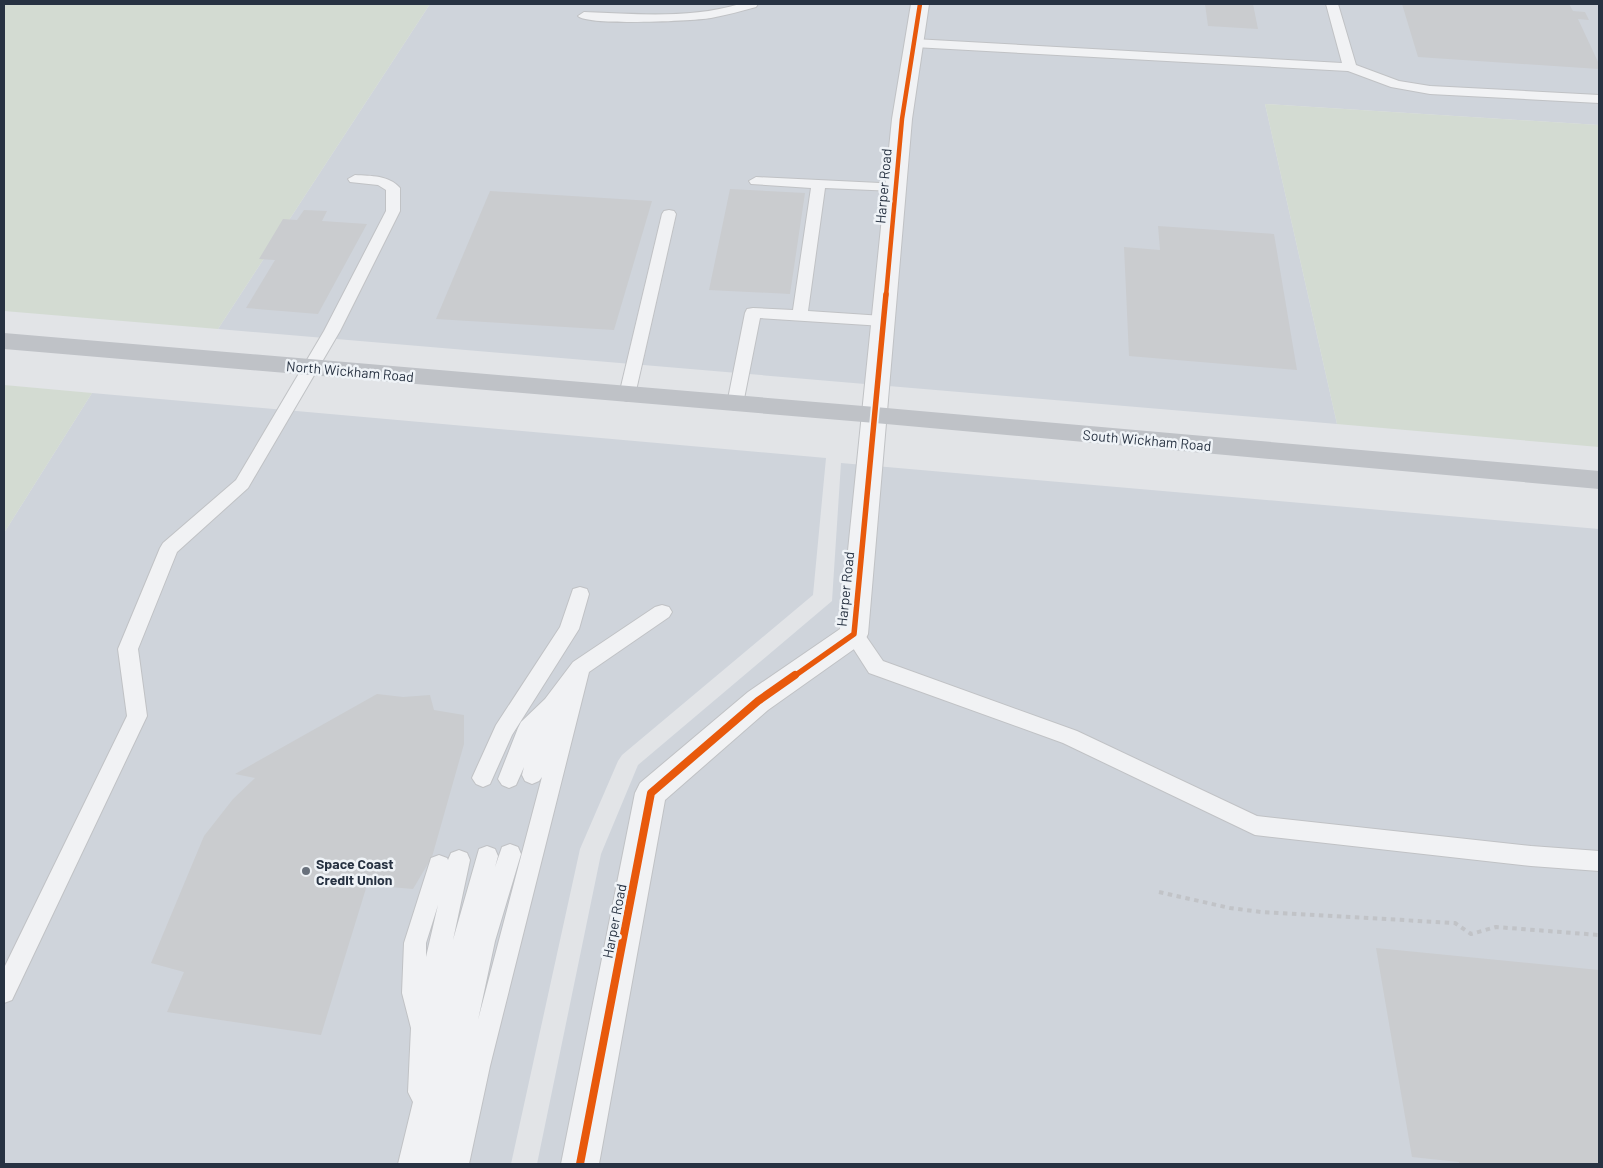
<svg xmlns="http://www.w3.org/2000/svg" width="1603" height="1168" font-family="Barlow,sans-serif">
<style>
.built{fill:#cfd4db}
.green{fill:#d3dbd2}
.building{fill:#cacccf}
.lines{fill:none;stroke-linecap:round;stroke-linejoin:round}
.service-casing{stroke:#c0c2c5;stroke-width:2}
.minor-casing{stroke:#c0c2c5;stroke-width:2}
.path{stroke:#c1c3c7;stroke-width:4;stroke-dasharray:4.5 4.5;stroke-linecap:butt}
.service{fill:#f1f2f4;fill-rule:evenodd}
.minor{fill:#f1f2f4;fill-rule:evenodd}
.secondary{fill:#bfc2c7;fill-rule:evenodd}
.cycleway-far2-casing{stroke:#eff3f7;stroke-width:7}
.cycleway-far1-casing{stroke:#eff3f7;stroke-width:9}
.cycleway-casing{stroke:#eff3f7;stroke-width:11}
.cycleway-far2{stroke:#e8590c;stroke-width:4.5}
.cycleway-far1{stroke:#e8590c;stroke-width:5.5}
.cycleway{stroke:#e8590c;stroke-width:8}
.poi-dot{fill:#68707c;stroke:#eff3f7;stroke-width:2}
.labels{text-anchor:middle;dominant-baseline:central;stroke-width:5;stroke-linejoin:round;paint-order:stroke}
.street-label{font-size:14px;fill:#273242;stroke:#eff3f7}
.poi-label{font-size:14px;font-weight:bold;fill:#273242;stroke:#eff3f7;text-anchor:start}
</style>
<rect width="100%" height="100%" fill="#e2e4e7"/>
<g class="built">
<polygon points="430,4 1599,4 1599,125 1265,104 1337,424 218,329"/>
<polygon points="92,393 826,458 813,595 622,755 618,761 580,849 511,1164 4,1164 4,533"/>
<polygon points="841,463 1599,529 1599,1164 537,1164 601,854 638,765 832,601"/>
</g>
<g class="green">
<polygon points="4,4 430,4 218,329 4,311"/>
<polygon points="1265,104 1599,125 1599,447 1337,424"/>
<polygon points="4,385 92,393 4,533"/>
</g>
<g class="building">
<polygon points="1205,4 1253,4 1258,29 1208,26"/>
<polygon points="1402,4 1569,4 1573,11 1585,12 1589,20 1578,19 1599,64 1599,69 1418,57"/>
<polygon points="730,189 805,193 790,294 709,290"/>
<polygon points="490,191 652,201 614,330 436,319"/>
<polygon points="304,210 327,211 322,221 367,224 318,314 246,308 275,260 259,259 283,219 297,220"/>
<polygon points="1158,226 1274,234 1297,370 1129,356 1124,247 1160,250"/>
<polygon points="377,694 403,697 430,695 434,710 464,715 464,744 432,857 413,889 367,885 321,1035 167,1012 184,972 151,963 204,836 233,799 255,778 235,774"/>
<polygon points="1376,948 1599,970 1599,1164 1459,1164 1459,1162 1412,1157"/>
</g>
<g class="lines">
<g class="service-casing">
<g id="service">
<path d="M740 4H758L756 7C741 11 727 15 711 18 693 21 587 26 578 16L584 12C636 14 690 19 740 4Z"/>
<polygon points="1326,4 1338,4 1356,65 1399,81 1430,86 1599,95 1599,103 1430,94 1391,87 1348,71 914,47 908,43 914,39 1342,63"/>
<path d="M355 175C371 176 389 175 400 188V211L340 331 248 488 177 552 138 649 147 716 12 1000 4 1003V968L127 716 118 649 160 548 163 543 236 480 324 331 386 211V190L378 185 350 182 348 179Z"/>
<polygon points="756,177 900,184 902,187 900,190 895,191 825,188 808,311 883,316 889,317 891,321 889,325 883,326 760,318 743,404 741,408 735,410 729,408 727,404 745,313 747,309 753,308 793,310 811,188 751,184 749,181"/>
<polygon points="669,210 674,211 676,214 635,395 633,399 627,401 621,399 619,395 662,214 664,211"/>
<polygon points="580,587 587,589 589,594 579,629 512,735 490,784 483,787 476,784 472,778 496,725 560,627 573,589"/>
<path d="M662 605 669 607 672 612 669 617 589 672 490 1066 469 1164H398L413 1102 408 1092 411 1028 402 993 404 943 431 858 439 855 447 858 448 860 451 853 459 850 467 853 470 860 453 940 479 849 487 846 495 849 498 856 495 867 502 847 510 844 518 847 521 854 495 941 478 1020 542 777 539 781 532 784 525 781 522 775 524 767 516 785 509 788 502 785 498 779 518 728 521 722 545 699 573 662 655 607ZM438 905 426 957V943Z"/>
<polygon points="854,626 861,629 883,661 1077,731 1257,816 1531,846 1599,851 1599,871 1531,866 1255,835 1063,743 869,673 844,634 847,629"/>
</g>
</g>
<g class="minor-casing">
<polygon id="minor" points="911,4 929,4 912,119 868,634 864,642 768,710 665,800 599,1164 561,1164 635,793 640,783 748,692 840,629 892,119"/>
</g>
<polyline class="path" points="1159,892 1230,908 1261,912 1455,923 1471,934 1496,927 1599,935"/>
<use href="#service" class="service"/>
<use href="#minor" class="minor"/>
<polygon class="secondary" points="4,333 875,407 1599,471 1599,489 875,423 4,349"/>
<g class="cycleway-far2-casing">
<polyline id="cycleway-far2" points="886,296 902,119 920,4"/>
</g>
<g class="cycleway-far1-casing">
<polyline id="cycleway-far1" points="793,677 854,634 886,294"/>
</g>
<g class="cycleway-casing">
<polyline id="cycleway" points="580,1164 651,793 758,701 795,675"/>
</g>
<use href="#cycleway-far2" class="cycleway-far2"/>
<use href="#cycleway-far1" class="cycleway-far1"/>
<use href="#cycleway" class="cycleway"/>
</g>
<circle class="poi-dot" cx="306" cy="871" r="5"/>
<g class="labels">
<g class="street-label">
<text transform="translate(883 186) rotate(-85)">Harper Road</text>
<text transform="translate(350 371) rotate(5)">North Wickham Road</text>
<text transform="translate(1147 440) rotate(5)">South Wickham Road</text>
<text transform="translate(845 589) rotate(-84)">Harper Road</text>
<text transform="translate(614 921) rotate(-79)">Harper Road</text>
</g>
<g class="poi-label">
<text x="316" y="863">Space Coast<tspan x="316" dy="16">Credit Union</tspan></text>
</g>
</g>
<rect width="1603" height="1168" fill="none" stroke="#273242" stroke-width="10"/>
</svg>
